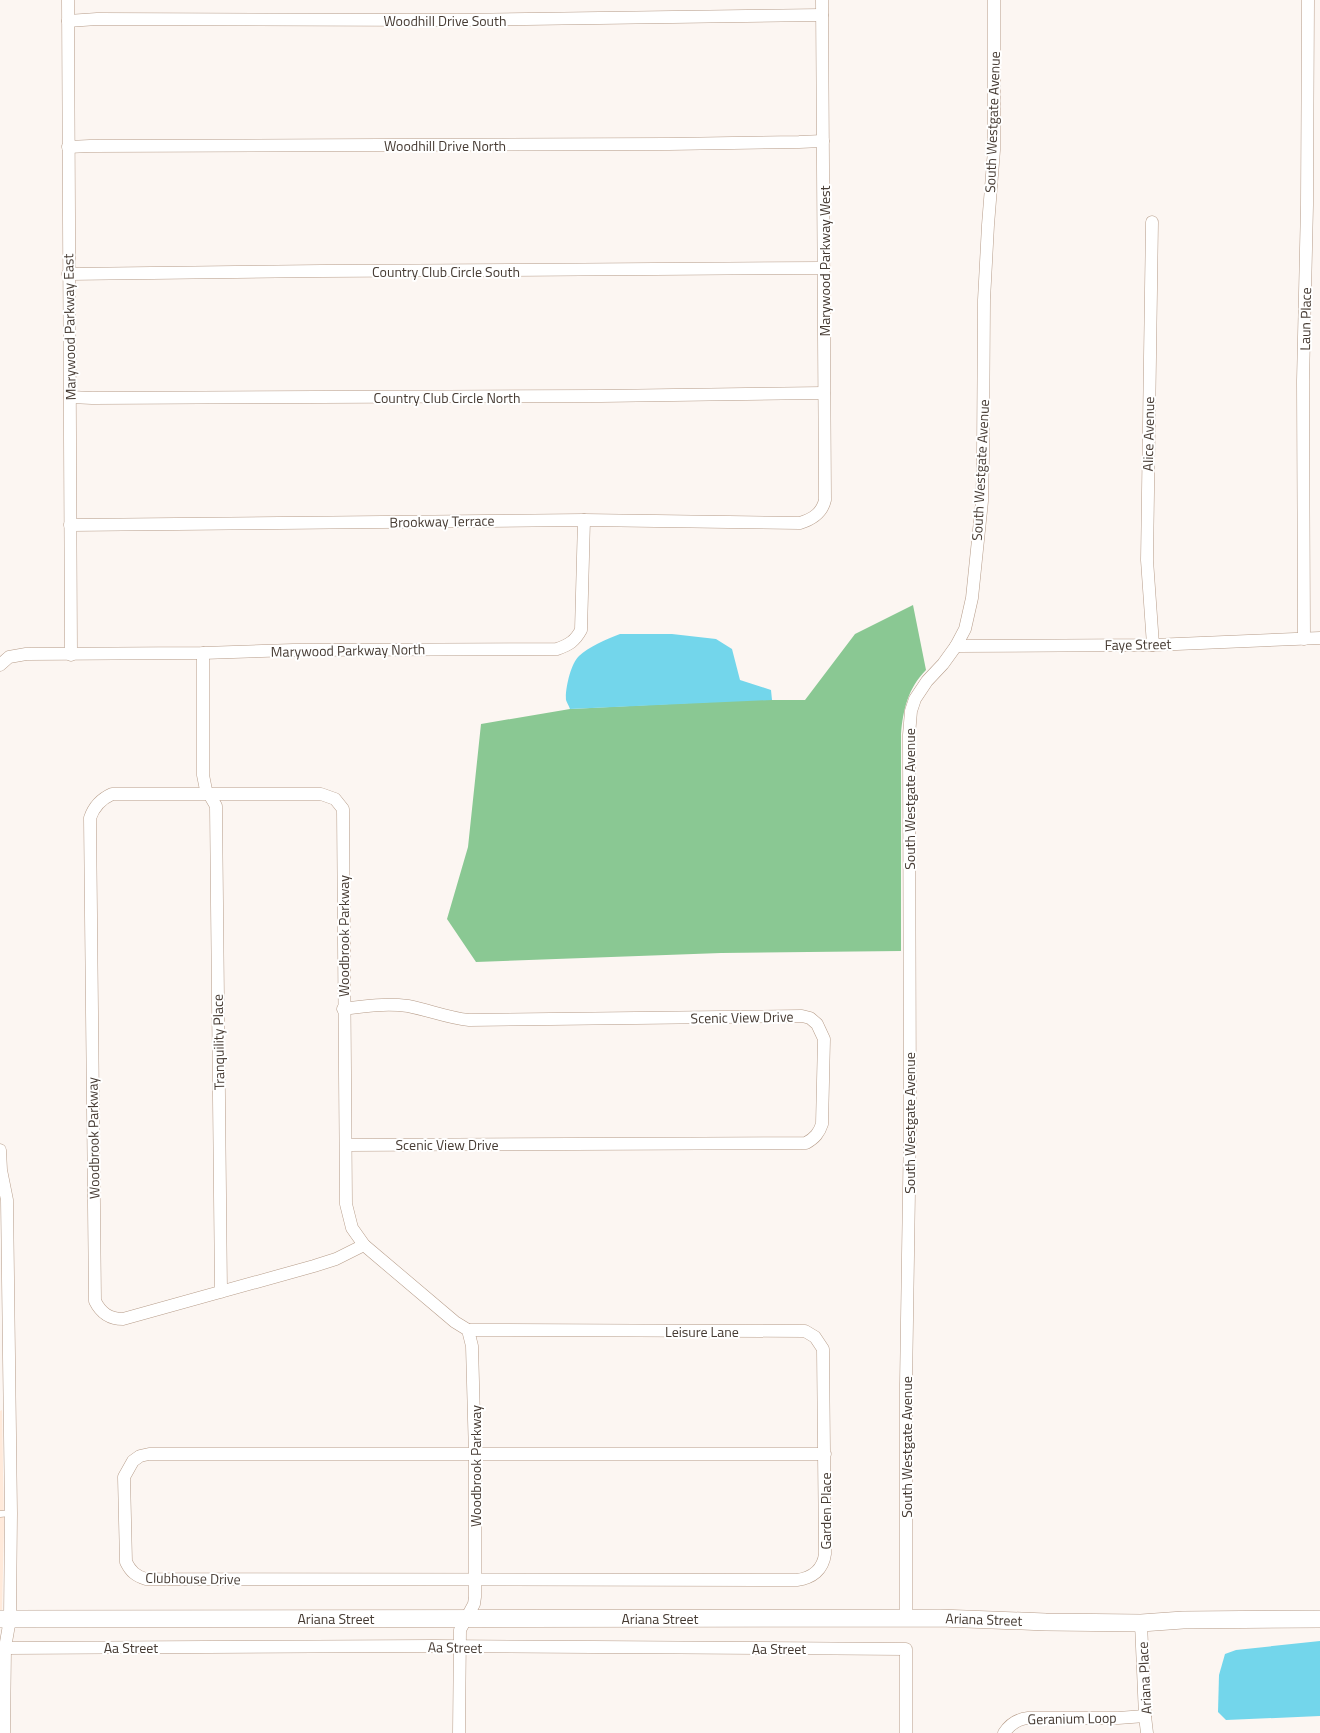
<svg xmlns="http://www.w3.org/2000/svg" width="1320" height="1733" font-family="'Titillium Web',sans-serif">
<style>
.built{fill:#ffeadb}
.forest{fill:#8ac893}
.water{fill:#73d6eb}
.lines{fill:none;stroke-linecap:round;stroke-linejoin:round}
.lane-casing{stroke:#b69c89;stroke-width:7}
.street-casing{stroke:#b69c89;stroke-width:13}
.secondary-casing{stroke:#b69c89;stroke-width:18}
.lane{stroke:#fff;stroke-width:6}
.street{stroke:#fff;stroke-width:12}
.secondary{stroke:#fff;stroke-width:17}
.labels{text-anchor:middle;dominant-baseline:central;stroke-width:4;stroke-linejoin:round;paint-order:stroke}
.street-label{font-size:14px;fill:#463b33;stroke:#fff}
</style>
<rect width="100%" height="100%" fill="#fcf6f2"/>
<polygon class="built" points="2,1410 4,1524 2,1611 0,1611 0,1411"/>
<path class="forest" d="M913 605 926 670C908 688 903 710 901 734V951L721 953 476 962 447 919 468 847 481 724 570 709 748 700H805L855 634Z"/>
<g class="water">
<path d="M620 634H672L716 639 732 649 740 680 771 690 772 700 570 709C569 706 567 703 566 700 565 689 571 663 579 656 588 647 607 639 620 634Z"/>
<polygon points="1320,1641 1320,1716 1226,1720 1218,1712 1219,1675 1225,1654 1236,1650"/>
</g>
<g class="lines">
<g class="lane-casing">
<polyline id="lane" points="0,1514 11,1513"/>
</g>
<g class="street-casing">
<g id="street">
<polyline points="68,0 71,655"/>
<polyline points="68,21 97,19 457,20 822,15"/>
<polyline points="68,147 90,146 669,144 799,142 823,141"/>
<polyline points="1152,222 1147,560 1153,645"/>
<polyline points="68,274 322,271 824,268"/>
<polyline points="70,397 92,398 601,396 824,393"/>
<path d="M70 525 584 520 800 523C813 519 822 513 825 500L822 0"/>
<polyline points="1304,639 1303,381 1307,205 1308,0"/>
<polyline points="956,646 1153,645 1320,638"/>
<polyline points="203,653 203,775 206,790 209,794 321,794 335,799 343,809 346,1204 352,1228 364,1245 455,1322 468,1330 472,1346 475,1455 475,1597 474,1604 460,1630 459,1733"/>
<path d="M0 665 9 657 26 654 203 653 293 650 557 649C569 645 575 641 581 630L584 520"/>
<path d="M343 1009C365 1006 386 1003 408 1006 429 1010 448 1018 469 1020L802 1016 810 1018 817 1024 824 1039 822 1124C819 1133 815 1138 806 1143L346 1145"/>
<polyline points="0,1150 1,1170 7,1200 11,1513 10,1619 5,1648 4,1733"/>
<path d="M221 1292 216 806 209 794H112C101 799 94 806 90 818L95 1301C101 1313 109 1319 123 1319L314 1266 336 1259 364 1245"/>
<path d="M468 1330 805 1331 815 1337 823 1349 825 1554C823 1570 812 1578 797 1580L146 1579C136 1576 131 1572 126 1562L124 1477 133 1461 140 1456 149 1454H825"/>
<polyline points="906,1618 906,1385 910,1126 909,735 911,711 915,699 927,681 943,664 956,646 965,629 972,598 982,501 983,456 984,300 988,225 994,150 994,0"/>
<polyline points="1141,1623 1145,1716 1147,1733"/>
<polyline points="5,1648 434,1646 906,1649 906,1733"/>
<path d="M1004 1733C1010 1724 1018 1719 1028 1718H1118L1145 1716"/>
</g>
</g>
<g class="secondary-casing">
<polyline id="secondary" points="0,1619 940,1618 1046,1622 1141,1623 1183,1620 1320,1619"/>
</g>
<use href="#lane" class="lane"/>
<use href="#street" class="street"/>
<use href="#secondary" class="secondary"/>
</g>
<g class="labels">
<g class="street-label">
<text x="445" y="20">Woodhill Drive South</text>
<text transform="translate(992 122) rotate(-88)">South Westgate Avenue</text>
<text x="445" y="145">Woodhill Drive North</text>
<text transform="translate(824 261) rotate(-90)">Marywood Parkway West</text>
<text x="446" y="271">Country Club Circle South</text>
<text transform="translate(1305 319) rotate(-89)">Laun Place</text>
<text transform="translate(69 327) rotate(-91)">Marywood Parkway East</text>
<text x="447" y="397">Country Club Circle North</text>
<text transform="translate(1148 434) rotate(-89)">Alice Avenue</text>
<text transform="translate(980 470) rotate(-87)">South Westgate Avenue</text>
<text transform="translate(442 521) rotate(-1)">Brookway Terrace</text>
<text transform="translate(1138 644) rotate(-1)">Faye Street</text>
<text transform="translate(348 650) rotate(-1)">Marywood Parkway North</text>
<text transform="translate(909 799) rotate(-90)">South Westgate Avenue</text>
<text transform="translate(343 936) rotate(-90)">Woodbrook Parkway</text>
<text transform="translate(742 1017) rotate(-1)">Scenic View Drive</text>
<text transform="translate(218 1042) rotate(-91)">Tranquility Place</text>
<text transform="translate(909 1123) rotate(-90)">South Westgate Avenue</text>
<text transform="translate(93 1138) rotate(-91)">Woodbrook Parkway</text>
<text x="447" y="1144">Scenic View Drive</text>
<text x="702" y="1331">Leisure Lane</text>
<text transform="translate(906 1447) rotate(-90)">South Westgate Avenue</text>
<text transform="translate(475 1466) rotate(-90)">Woodbrook Parkway</text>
<text transform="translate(825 1511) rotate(-90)">Garden Place</text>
<text transform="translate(193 1578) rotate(1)">Clubhouse Drive</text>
<text x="336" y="1618">Ariana Street</text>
<text x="660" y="1618">Ariana Street</text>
<text transform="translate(984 1619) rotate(2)">Ariana Street</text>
<text x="131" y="1647">Aa Street</text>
<text transform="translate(455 1647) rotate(1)">Aa Street</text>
<text x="779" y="1648">Aa Street</text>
<text transform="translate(1144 1678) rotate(-93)">Ariana Place</text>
<text transform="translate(1072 1718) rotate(-1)">Geranium Loop</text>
</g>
</g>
</svg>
